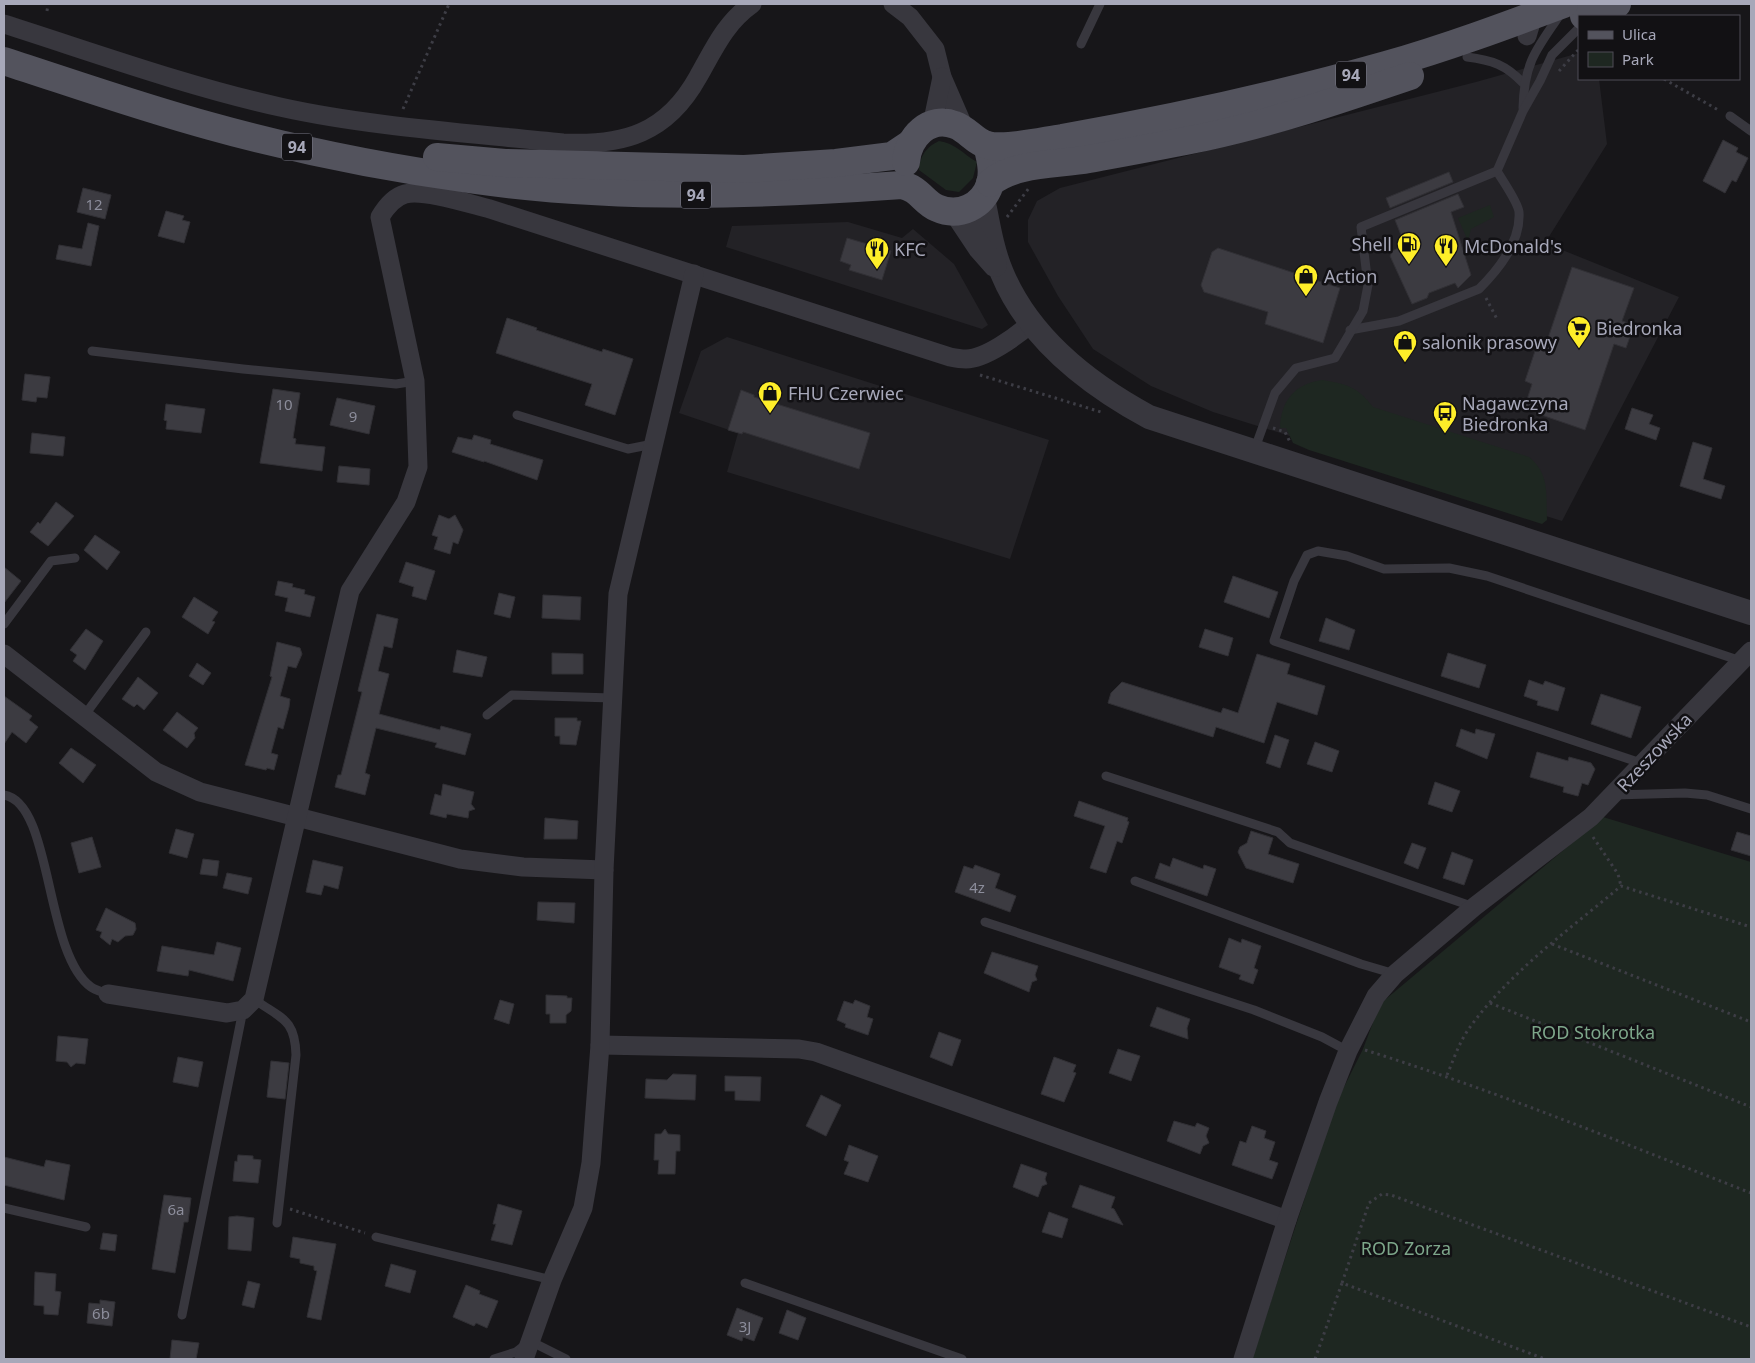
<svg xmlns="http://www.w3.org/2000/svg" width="1755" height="1363" font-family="'Noto Sans',sans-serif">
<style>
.built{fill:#232226}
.green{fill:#1e2721}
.building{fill:#3c3b41;stroke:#313035}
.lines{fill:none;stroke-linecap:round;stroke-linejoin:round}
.path{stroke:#3d3d45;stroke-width:3;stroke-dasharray:2.5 4;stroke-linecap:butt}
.service{stroke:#38373e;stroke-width:9}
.minor{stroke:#38373e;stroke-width:19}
.tertiary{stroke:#38373e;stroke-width:24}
.primary{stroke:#53535d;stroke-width:28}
.labels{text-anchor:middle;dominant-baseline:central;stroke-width:5;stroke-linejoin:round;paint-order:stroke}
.number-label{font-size:15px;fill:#8c8d9b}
.shield{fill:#121114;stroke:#7a7b88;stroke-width:1}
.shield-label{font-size:16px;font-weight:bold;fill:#a7a8b9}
.poi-label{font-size:18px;fill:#a7a8b9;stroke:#121114;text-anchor:start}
.street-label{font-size:18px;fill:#a7a8b9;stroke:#121114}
.park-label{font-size:18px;fill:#7da68a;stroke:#121114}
</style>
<rect width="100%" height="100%" fill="#171619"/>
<g class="built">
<polygon points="1579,53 1579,79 1599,79 1607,144 1545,243 1679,297 1562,521 1213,412 1151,386 1093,349 1058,296 1028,242 1028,220 1037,201 1060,188 1476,82"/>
<polygon points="848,222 902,238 913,229 954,264 988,325 982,329 726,247 732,226"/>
<polygon points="727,337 1049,440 1010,559 727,472 738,433 679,413 701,351"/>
</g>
<g class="green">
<path d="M939 141C955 143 963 154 977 162L973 178 959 192 946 190 919 170C919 157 927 146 939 141Z"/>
<polygon points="1490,205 1494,217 1471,229 1468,241 1458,218"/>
<path d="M1322 380C1347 384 1358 387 1373 407L1529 457C1550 474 1546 495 1547 520L1542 524 1309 450 1293 443 1286 428H1280C1281 400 1295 384 1322 380Z"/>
<polygon points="1603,817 1751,862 1751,1359 1252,1359 1336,1103 1363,1049 1380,1004"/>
</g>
<g class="building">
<polygon points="1723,140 1738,148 1736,152 1748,158 1736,182 1732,180 1725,193 1703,181"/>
<polygon points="1449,172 1453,182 1390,208 1386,198"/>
<polygon points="83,188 111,195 105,219 77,212"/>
<polygon points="1458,194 1464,207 1451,212 1471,275 1458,288 1455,283 1429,293 1427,298 1412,304 1390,256 1392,251 1405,245 1395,220"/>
<polygon points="166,211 184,216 182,220 190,222 184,243 158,236"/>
<polygon points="88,223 99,226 91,266 56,259 59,245 82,249"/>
<polygon points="847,238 891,251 882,280 849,270 851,265 840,261"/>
<polygon points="1218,248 1340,288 1323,343 1265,324 1268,312 1204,292 1201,285 1212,252"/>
<polygon points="1572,267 1634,288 1622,321 1634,325 1626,348 1614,344 1585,430 1524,409 1532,384 1525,381 1536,348 1544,350"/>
<polygon points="507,318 537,328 536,330 602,352 603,349 633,359 615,415 585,405 592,384 496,353"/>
<polygon points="25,374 50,377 47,398 37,397 36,402 22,400"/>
<polygon points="273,389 300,393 293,438 296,439 295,444 325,447 322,471 260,463"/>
<polygon points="741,390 754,395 754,397 870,433 859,469 743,432 742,434 728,430"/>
<polygon points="337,398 375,406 369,434 330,425"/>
<polygon points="166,404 205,409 201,433 166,429 167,421 164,420"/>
<polygon points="1632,408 1653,415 1649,424 1660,428 1656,440 1625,429"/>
<polygon points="32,433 65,437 63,456 30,453"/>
<polygon points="474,435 491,440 490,444 543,460 537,480 484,461 484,462 452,452 458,437 472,440"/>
<polygon points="1693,442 1712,448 1703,479 1725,486 1721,499 1680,486"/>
<polygon points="339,466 370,469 369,485 337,482"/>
<polygon points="56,502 74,516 48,546 30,532 38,522 40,524"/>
<polygon points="439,515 449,519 455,515 463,530 458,544 453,542 450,554 434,549 438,537 432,535"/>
<polygon points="95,535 120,552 107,570 84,550"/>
<polygon points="406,562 435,571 426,600 412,596 414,587 399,582"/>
<polygon points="4,567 21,581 4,603"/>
<polygon points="1233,576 1278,592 1269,618 1224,602"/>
<polygon points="278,581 293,584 292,587 305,590 304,594 315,597 310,617 285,611 288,598 275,595"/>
<polygon points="499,593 515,597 510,618 494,614"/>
<polygon points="543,595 581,597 580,620 542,618"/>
<polygon points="194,597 218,612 212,621 215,622 208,634 182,617"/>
<polygon points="377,614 398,619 392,648 384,646 378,671 389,674 379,714 440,730 441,726 471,734 465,755 435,747 437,743 376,728 365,773 370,775 365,795 335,787 338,775 341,775 362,692 358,691"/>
<polygon points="1326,618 1355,630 1349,650 1319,641"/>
<polygon points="86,629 103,641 85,670 73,661 77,655 70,650"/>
<polygon points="1205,629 1233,638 1228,656 1199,647"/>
<polygon points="277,642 300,648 302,654 296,668 288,666 280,696 290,699 289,707 283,729 278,727 271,753 278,755 274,770 267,768 266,770 245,765 272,677 270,676"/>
<polygon points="457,650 487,657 482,677 453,672"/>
<polygon points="552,653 583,654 583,674 552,674"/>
<polygon points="1448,653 1486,665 1479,688 1441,676"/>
<polygon points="1257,654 1290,664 1287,674 1325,686 1317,715 1277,702 1264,743 1216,727 1213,737 1108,703 1111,693 1122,682 1221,713 1223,708 1238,713"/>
<polygon points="197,663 211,673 203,685 189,676"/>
<polygon points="138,677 158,693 144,710 137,704 134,707 122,699"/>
<polygon points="1529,680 1543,685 1545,681 1565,688 1558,711 1537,705 1538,701 1524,696"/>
<polygon points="1601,694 1641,707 1631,738 1591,724"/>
<polygon points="4,696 32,716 29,720 38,727 26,743 12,732 4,744"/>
<polygon points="177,712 198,728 194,733 195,738 187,748 163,730"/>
<polygon points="555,718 577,718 577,721 581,721 576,745 560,744 560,736 555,736"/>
<polygon points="1461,729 1475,734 1476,729 1495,734 1487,759 1456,746"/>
<polygon points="1275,735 1289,740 1280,768 1266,763"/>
<polygon points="1315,742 1339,751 1332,772 1307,764"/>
<polygon points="71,748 96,765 83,783 59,763"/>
<polygon points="1537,752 1568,761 1569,757 1591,763 1595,769 1588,785 1582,783 1578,796 1563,792 1564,787 1530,777"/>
<polygon points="1435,782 1460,791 1452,812 1428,804"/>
<polygon points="443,784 474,792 471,804 475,809 469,811 468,818 447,814 446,818 430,814 435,794 441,796"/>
<polygon points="1079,801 1128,818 1127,821 1129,822 1122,843 1117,841 1106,873 1090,868 1105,826 1074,816"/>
<polygon points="545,818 578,821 577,839 544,839"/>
<polygon points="176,829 194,834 187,858 169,853"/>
<polygon points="1251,831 1273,838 1268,854 1299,864 1293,883 1246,868 1238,852 1240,847 1247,843"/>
<polygon points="1737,832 1751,836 1751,856 1731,850"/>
<polygon points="92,837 101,867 79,873 71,843"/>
<polygon points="1412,843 1426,848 1418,869 1404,863"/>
<polygon points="1452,852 1473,860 1464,885 1443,878"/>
<polygon points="1173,858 1203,869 1204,865 1216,869 1207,896 1155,878 1160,863 1170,867"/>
<polygon points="203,859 219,861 217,876 200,874"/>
<polygon points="313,860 343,867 338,889 324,885 321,895 306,892"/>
<polygon points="975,865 1000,874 995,888 1016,896 1010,912 955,892 964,866 973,869"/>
<polygon points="227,873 252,878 248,894 223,888"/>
<polygon points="538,902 575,903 574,923 537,920"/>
<polygon points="106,908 135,923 136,929 133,935 125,936 118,942 112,939 110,945 100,937 102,932 96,930"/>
<polygon points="1229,938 1241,943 1242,939 1261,946 1254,968 1258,970 1253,984 1239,979 1241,975 1219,967"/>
<polygon points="217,942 241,948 233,981 189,970 188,976 157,971 162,946 214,955"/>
<polygon points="992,952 1038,966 1035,975 1037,980 1032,982 1029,992 984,973"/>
<polygon points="546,995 567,996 567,998 572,998 571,1011 566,1015 566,1023 550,1023 550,1014 546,1014"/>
<polygon points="500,1000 514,1004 509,1024 494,1019"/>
<polygon points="855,1000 870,1006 867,1017 873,1019 868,1035 845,1027 846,1024 837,1020 844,1001 853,1004"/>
<polygon points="1157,1007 1190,1019 1187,1028 1188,1039 1150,1026"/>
<polygon points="939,1032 961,1040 952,1066 930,1057"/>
<polygon points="58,1036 88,1039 85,1064 76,1063 71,1067 67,1062 56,1061"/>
<polygon points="1118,1049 1140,1056 1131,1081 1109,1073"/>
<polygon points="178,1057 203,1062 198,1087 173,1082"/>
<polygon points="1054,1057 1076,1065 1073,1072 1076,1073 1064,1102 1041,1094"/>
<polygon points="271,1061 289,1063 285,1099 267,1097"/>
<polygon points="673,1074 696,1075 695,1100 645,1098 646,1079 667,1080"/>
<polygon points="725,1076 761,1077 760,1101 735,1100 735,1091 725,1091"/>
<polygon points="821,1095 841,1105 826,1136 806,1126"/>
<polygon points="1174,1121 1195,1127 1197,1123 1209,1128 1206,1136 1209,1143 1203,1146 1200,1154 1167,1141"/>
<polygon points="1252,1126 1266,1131 1264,1138 1275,1142 1269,1160 1278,1163 1272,1179 1232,1165 1240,1141 1246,1143"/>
<polygon points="665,1129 668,1134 680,1135 680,1151 676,1151 675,1174 658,1174 659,1160 654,1160 655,1134 661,1134"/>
<polygon points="849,1145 878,1156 868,1182 844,1174 849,1162 844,1160"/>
<polygon points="238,1155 253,1156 253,1159 261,1160 258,1183 233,1181 235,1161 237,1162"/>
<polygon points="4,1157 44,1167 46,1160 70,1165 64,1200 4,1185"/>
<polygon points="1021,1164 1047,1173 1045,1179 1047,1184 1042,1186 1038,1197 1013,1187"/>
<polygon points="1080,1185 1115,1197 1111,1208 1114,1209 1123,1225 1072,1207"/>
<polygon points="164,1195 191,1198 188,1222 184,1222 175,1273 152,1269"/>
<polygon points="498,1204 522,1211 512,1245 491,1240 496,1224 493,1224"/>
<polygon points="1049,1212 1068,1219 1062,1238 1042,1232"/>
<polygon points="237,1216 254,1218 251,1251 228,1249 229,1217"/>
<polygon points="103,1233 117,1235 115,1251 100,1249"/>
<polygon points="293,1237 336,1244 321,1320 307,1317 317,1271 314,1270 314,1266 300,1263 300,1259 290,1257"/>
<polygon points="391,1264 416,1271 410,1293 385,1286"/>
<polygon points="35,1272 56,1274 55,1291 61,1292 58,1315 44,1314 44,1306 34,1305"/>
<polygon points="248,1281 260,1284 254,1308 242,1305"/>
<polygon points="466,1285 480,1291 479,1294 498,1301 487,1328 476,1323 474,1326 453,1317"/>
<polygon points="100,1300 115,1302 112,1326 87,1323 89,1303 100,1304"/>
<polygon points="737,1308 763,1318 754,1341 743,1337 742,1341 727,1335"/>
<polygon points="787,1310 806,1318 798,1340 779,1333"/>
<polygon points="172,1340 199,1343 196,1359 170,1359"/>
</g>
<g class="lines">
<g class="path">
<polyline points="47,11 48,4"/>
<polyline points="1559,71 1579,49"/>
<polyline points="1664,79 1720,111"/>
<polyline points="403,109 449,4"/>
<polyline points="1007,217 1029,188"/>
<polyline points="1486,298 1498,321"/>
<polyline points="980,375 1101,412"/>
<polyline points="1273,428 1285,432 1290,442"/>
<polyline points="1593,837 1618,874 1621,886"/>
<polyline points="1552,944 1751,1022"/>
<polyline points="1490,1003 1751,1107"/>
<path d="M1365 1050C1496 1091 1623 1143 1751 1193"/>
<path d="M1447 1075C1453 1061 1459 1043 1468 1030 1508 973 1569 930 1621 886L1751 927"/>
<polyline points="290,1209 365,1233"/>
<polyline points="1342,1283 1369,1203 1382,1194 1391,1195 1751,1327"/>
<polyline points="1315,1359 1342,1283 1545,1359"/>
</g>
<g class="service">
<polyline points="1081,44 1100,4"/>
<path d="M1467 57C1492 60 1506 65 1523 83"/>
<path d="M1523 108C1524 62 1537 48 1562 12"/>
<polyline points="1730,116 1751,131"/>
<path d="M1350 330 1399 321 1479 289C1499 269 1521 242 1519 212 1518 202 1502 180 1497 171"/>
<polyline points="92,351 243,369 396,384 415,381"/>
<polyline points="517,415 628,449 653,444"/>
<polyline points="1254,451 1275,393 1296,368 1335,358 1363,311 1368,285 1361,227 1497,171 1523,111 1540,81 1552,55 1579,28"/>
<polyline points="4,624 51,561 75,558"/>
<polyline points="487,715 512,695 612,698"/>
<polyline points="84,716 146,632"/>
<polyline points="1644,764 1274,641 1294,581 1307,555 1318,551 1347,556 1384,569 1449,568 1487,576 1741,661"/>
<polyline points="1106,776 1278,832 1290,843 1474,907"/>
<path d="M4 795C53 803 44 953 91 987 95 990 103 992 108 994"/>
<polyline points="1614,795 1685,793 1707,795 1751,809"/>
<polyline points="1135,881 1361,964 1395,974"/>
<polyline points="985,922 1254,1010 1322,1037 1348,1051"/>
<path d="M254 999C281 1019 295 1018 296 1055L277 1223"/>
<polyline points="4,1208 86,1227"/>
<polyline points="376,1237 552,1280"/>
<polyline points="745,1283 962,1359"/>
<polyline points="182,1315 243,1010"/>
<polyline points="494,1359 516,1352 530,1341 566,1359"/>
</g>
<g class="minor">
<polyline points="893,4 910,17 935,49 942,77 965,130"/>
<path d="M4 24C95 53 186 86 280 107 370 127 471 133 563 143 624 146 667 133 698 77 714 49 725 23 752 4"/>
<polyline points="1527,36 1533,16 1530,7"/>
<polyline points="932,125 942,77"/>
<polyline points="4,654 156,772 200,792 460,859 523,867 604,870"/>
<path d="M108 994 227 1013 243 1010 254 999 350 591 406 502 418 467 415 381 380 217C386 207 394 197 405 194 424 189 470 204 490 209L950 357C955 358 961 359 966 359 985 359 1017 336 1031 323"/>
<polyline points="600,1045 799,1049 816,1052 1287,1220"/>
<polyline points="524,1359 552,1280 583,1208 591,1163 600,1045 604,870 618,594 694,274"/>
<polyline points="1243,1359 1287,1220 1328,1102 1348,1051 1376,996 1395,974 1474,907 1591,817 1751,651"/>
</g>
<g class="tertiary">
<path d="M983 198C988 223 992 250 1002 273 1029 338 1088 384 1149 417L1751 613"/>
<polyline points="956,212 980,248 995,265"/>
</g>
<g class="primary">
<polyline points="1584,16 1617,4"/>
<path d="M4 61C72 83 140 107 210 126 296 150 386 168 475 180 618 200 759 195 902 185 920 189 923 202 937 208 959 218 983 206 990 184 994 171 990 157 987 145"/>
<polyline points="437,157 505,163 744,169 836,163 892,156 910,144"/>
<path d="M906 162C908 137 929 115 955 125 967 129 975 142 987 145 1006 150 1042 141 1062 138 1170 119 1280 95 1386 65 1446 48 1505 26 1564 4"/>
<path d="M990 183C1016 162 1057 165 1089 159 1127 152 1166 145 1205 137 1275 122 1342 99 1410 76"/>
</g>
</g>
<defs>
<g id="fuel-pin" transform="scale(1.25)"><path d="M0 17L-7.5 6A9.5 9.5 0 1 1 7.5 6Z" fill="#feee29" stroke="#121114"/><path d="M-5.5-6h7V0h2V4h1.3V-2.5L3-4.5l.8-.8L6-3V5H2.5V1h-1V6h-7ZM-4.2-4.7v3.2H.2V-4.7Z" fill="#111"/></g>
<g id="restaurant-pin" transform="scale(1.25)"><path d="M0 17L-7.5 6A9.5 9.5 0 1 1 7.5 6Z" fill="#feee29" stroke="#121114"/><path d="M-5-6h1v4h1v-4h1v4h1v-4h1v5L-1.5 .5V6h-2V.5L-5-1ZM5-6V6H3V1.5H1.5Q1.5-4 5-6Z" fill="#111"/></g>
<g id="shop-pin" transform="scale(1.25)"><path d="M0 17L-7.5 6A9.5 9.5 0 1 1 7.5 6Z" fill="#feee29" stroke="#121114"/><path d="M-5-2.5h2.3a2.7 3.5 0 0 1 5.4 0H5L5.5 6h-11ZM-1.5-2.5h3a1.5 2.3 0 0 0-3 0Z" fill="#111"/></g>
<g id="supermarket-pin" transform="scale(1.25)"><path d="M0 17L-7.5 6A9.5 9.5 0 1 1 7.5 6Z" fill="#feee29" stroke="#121114"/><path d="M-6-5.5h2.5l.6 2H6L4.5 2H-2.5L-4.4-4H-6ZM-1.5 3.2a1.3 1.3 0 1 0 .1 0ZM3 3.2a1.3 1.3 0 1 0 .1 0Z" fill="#111"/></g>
<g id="bus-pin" transform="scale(1.25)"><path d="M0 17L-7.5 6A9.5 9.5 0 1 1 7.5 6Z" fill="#feee29" stroke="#121114"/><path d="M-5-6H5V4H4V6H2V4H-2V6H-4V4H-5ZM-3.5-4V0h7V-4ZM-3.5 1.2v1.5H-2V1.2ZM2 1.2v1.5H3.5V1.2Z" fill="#111"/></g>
</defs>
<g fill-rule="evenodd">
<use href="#fuel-pin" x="1409" y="244"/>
<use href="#restaurant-pin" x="1446" y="246"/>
<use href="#restaurant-pin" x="877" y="249"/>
<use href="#shop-pin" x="1306" y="276"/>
<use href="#supermarket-pin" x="1579" y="328"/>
<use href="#shop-pin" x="1405" y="342"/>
<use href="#shop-pin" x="770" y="393"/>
<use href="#bus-pin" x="1445" y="413"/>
</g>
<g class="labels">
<g class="number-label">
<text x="94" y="204">12</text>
<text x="284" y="404">10</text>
<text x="353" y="416">9</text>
<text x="977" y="887">4z</text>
<text x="176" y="1209">6a</text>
<text x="101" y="1313">6b</text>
<text x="745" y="1326">3J</text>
</g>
<g class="shield">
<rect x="1336" y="61.5" width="30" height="27" rx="4"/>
<rect x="282" y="133.5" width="30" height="27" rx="4"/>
<rect x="681" y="181.5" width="30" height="27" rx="4"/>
</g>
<g class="shield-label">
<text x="1351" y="75">94</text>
<text x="297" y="147">94</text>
<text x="696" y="195">94</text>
</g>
<g class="poi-label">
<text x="1392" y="244" text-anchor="end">Shell</text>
<text x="1464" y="246">McDonald's</text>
<text x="894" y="249">KFC</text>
<text x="1324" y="276">Action</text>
<text x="1596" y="328">Biedronka</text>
<text x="1422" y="342">salonik prasowy</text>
<text x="788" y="393">FHU Czerwiec</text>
<text x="1462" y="403">Nagawczyna<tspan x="1462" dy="21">Biedronka</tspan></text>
</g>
<g class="street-label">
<text transform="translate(1654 752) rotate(-47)">Rzeszowska</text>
</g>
<g class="park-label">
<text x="1593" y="1032">ROD Stokrotka</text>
<text x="1406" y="1248">ROD Zorza</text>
</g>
</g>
<rect width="1755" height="1363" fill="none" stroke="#a7a8b9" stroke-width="10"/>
<rect x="1578" y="15" width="162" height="65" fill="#121114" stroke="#4e4d56"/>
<rect x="1588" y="31" width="25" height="8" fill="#53535d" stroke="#4e4d56"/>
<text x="1622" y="40" font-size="15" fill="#a7a8b9">Ulica</text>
<rect x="1588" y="52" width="25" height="15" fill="#1e2721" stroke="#4e4d56"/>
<text x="1622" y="65" font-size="15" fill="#a7a8b9">Park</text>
</svg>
